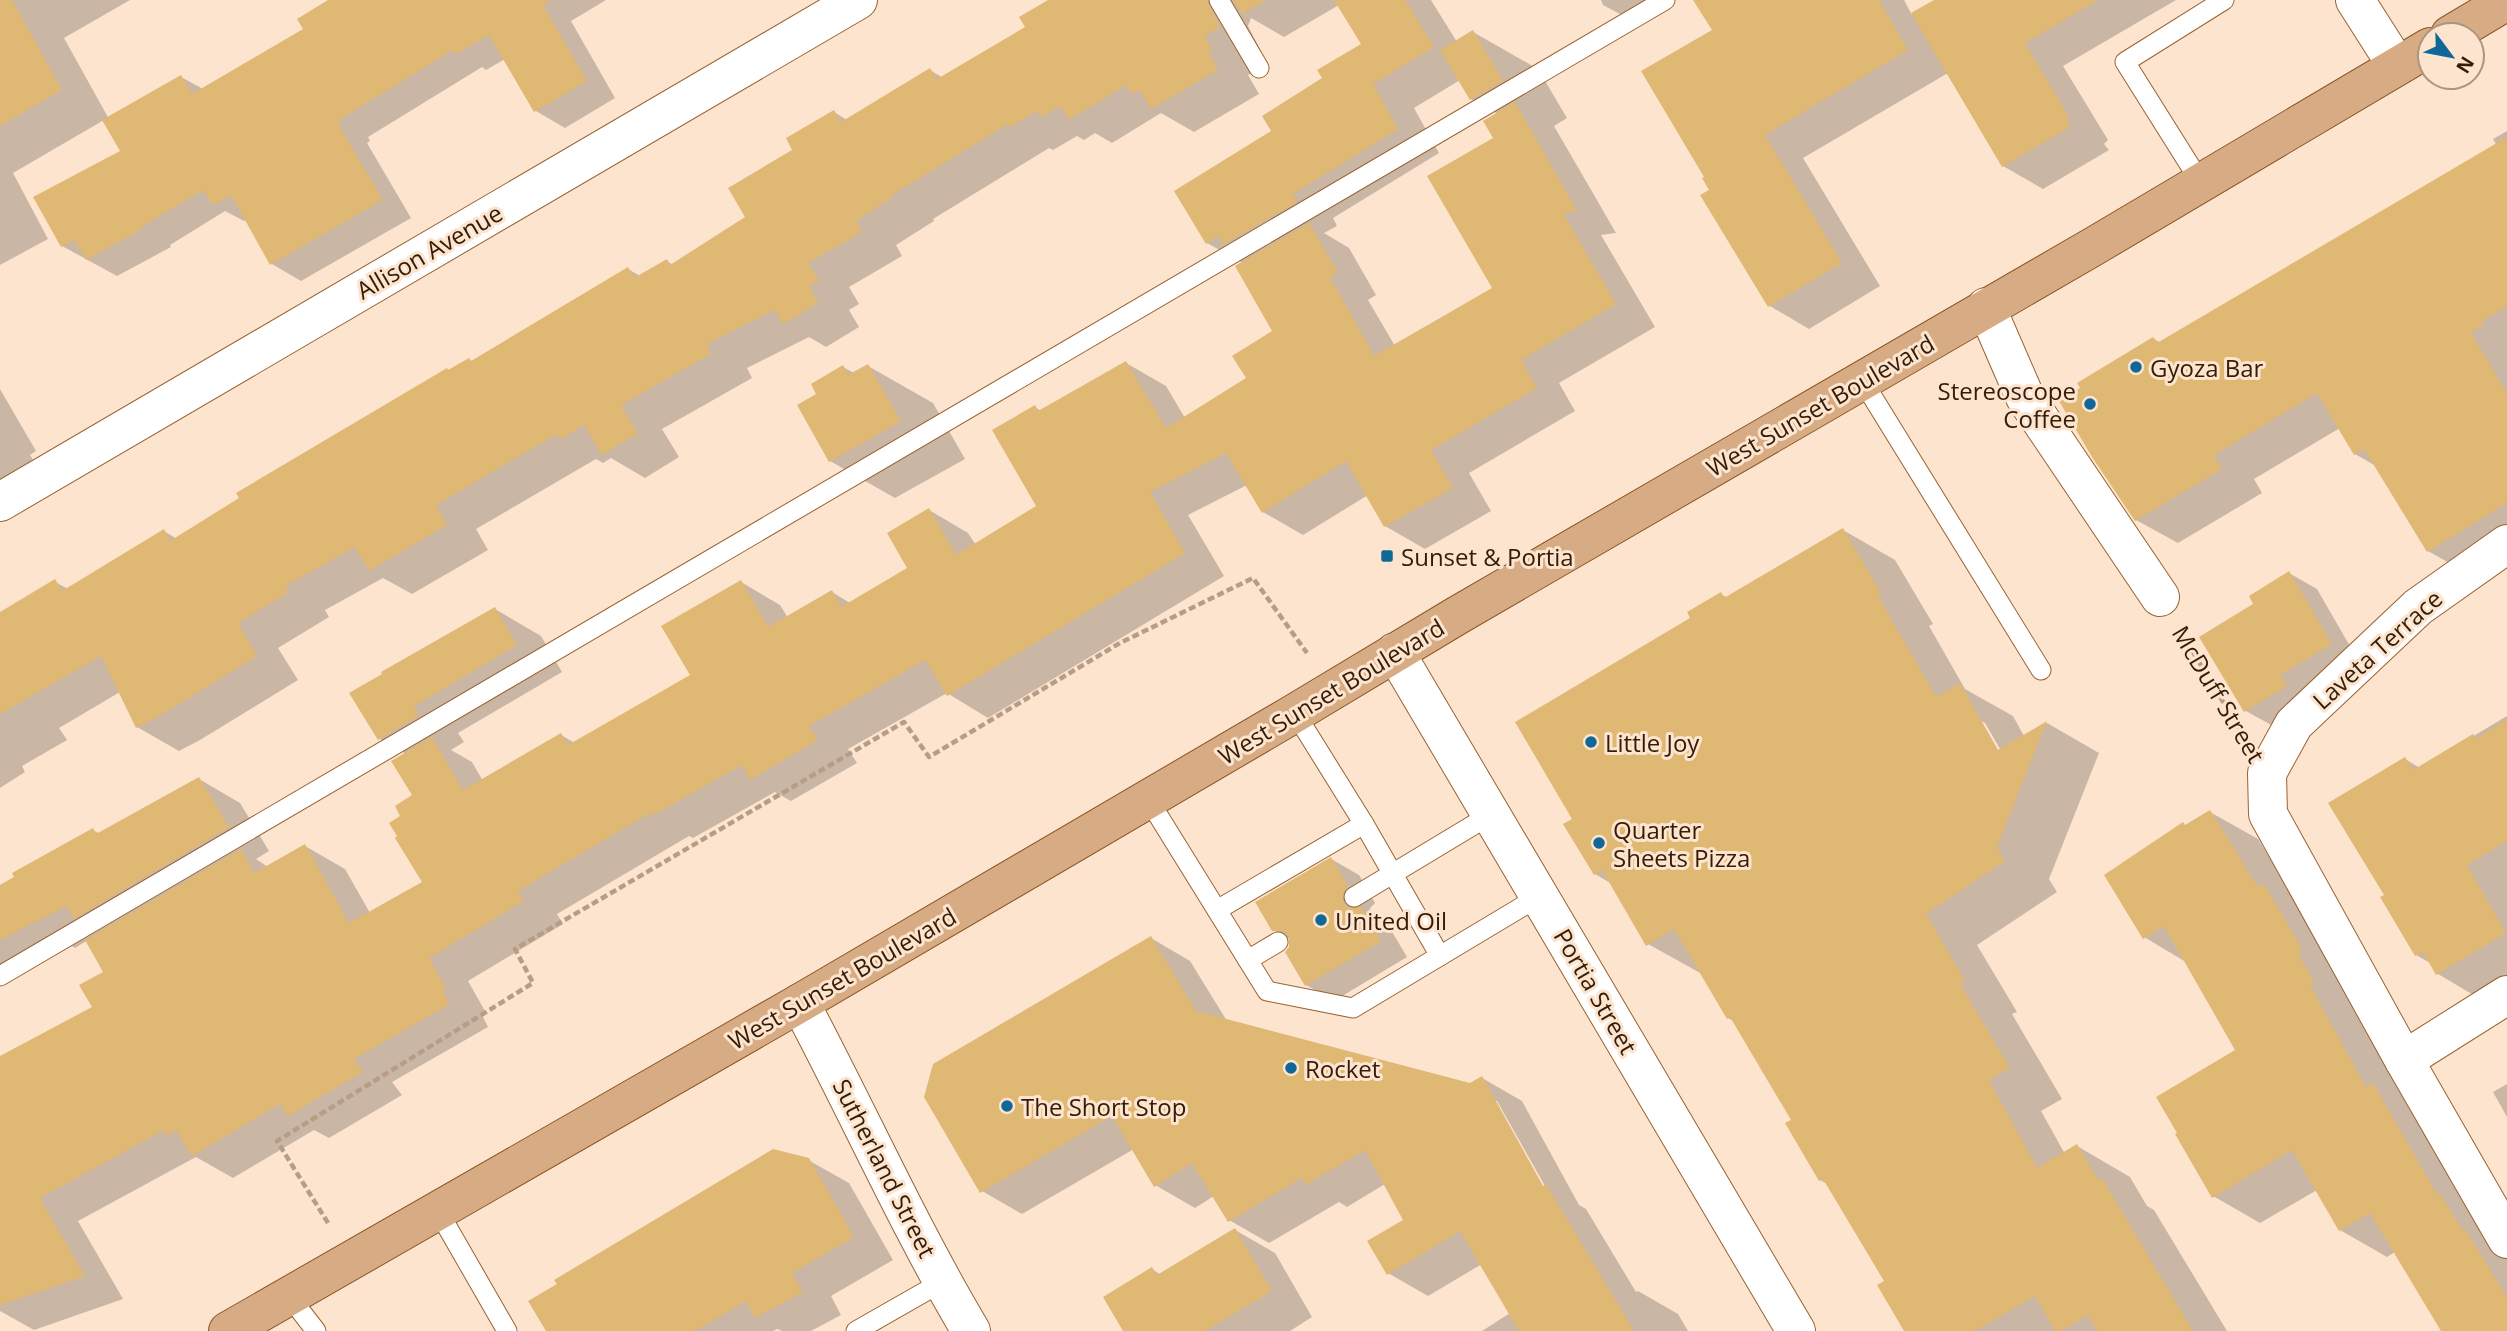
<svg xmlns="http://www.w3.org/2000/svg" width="2507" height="1331" font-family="'Open Sans',sans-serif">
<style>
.shadow{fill:#0003;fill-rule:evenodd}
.building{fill:#dfb873}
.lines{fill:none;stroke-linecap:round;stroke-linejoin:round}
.service-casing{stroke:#9a622f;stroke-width:21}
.minor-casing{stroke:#9a622f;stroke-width:40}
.tertiary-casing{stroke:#9a622f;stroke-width:40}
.primary-casing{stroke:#8c5624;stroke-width:40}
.path{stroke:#b59d87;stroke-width:4.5;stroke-dasharray:7 3.5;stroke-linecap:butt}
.service{stroke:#fff;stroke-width:19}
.minor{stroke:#fff;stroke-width:38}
.tertiary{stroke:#fff;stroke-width:38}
.primary{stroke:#d7ac85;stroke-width:38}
.poi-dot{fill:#116898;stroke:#fde4cf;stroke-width:2.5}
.labels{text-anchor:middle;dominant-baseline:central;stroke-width:6;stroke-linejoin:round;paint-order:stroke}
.street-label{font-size:24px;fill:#341d07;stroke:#fde4cf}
.poi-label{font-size:24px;fill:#341d07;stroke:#fde4cf;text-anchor:start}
</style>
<rect width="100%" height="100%" fill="#fde4cf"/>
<g class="shadow">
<polygon points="0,0 130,0 64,38 109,119 181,77 203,89 305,29 332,0 606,0 571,21 615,98 565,128 536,111 505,59 486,70 482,67 368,137 370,141 367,143 411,218 301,281 272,264 247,219 244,221 225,211 170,245 171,247 117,276 62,246 123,152 104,120 13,173 48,239 0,265"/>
<path d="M1054 0H1431L1457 42 1473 32 1538 69 1567 118 1554 126 1616 233 1601 235 1655 327 1559 383 1575 411 1469 473 1491 511 1425 549 1385 526 1368 495 1303 535 1263 512 1247 485 1188 515 1224 576 988 718 947 693 848 749 857 763 791 801 775 792 693 838 689 836 557 914 563 924 468 981 485 1011 481 1013 488 1027 392 1082 402 1095 329 1138 314 1130 233 1178 196 1157 78 1221 123 1299 34 1330 0 1311V1058L95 1008 105 973 88 940 75 948 72 946 0 986V887L93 830 100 834 199 779 240 803 269 851 256 859 268 867 305 846 345 869 370 913 424 883 403 816 415 796 406 754 380 739 495 609 541 636 562 672 458 733 464 742 451 750 472 762 483 781 561 735 575 743 692 676 741 582 780 605 788 618 832 592 850 603 910 569 929 510 968 533 976 545 1038 507 1035 407 1041 411 1126 363 1166 386 1185 418 1248 378 1274 331 1243 263 1207 243 1273 132 1325 79 1363 44 1339 5 1284 37 1251 18 1248 26 1261 51 1245 60 1252 73 1248 75 1259 94 1194 132 1161 113 1112 143 1095 133 1084 140 1077 136 1053 150 1049 148 933 219 934 221 896 245 902 256 849 287 859 304 849 310 859 327 826 347 809 337 747 368 752 378 662 429 679 457 645 478 611 458 603 463 596 459 476 529 488 550 412 594 383 578 325 610 329 617 278 648 298 680 200 740 179 751 137 727 120 692 59 728 67 740 22 766 25 772 0 788V614L55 582 68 589 164 531 177 539 449 371 469 360 473 362 628 269 640 276 667 261 673 265 748 218 794 150 834 112 847 120 930 70 943 78 1028 27ZM1460 80 1471 99 1498 114 1495 139 1494 289 1395 346 1368 300 1376 295 1349 248 1324 233 1337 226 1333 218 1439 153 1414 108Z"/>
<polygon points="1601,0 1664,0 1631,20 1603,5"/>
<polygon points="1744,0 1904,0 1912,15 1937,0 2176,0 2063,66 2108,140 2104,144 2109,150 2043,189 2003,166 1948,73 1803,158 1880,286 1809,329 1770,306 1703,195 1712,190 1714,30"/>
<polygon points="2507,131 2507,537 2470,575 2428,551 2376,466 2355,454 2340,428 2254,479 2262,493 2178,543 2136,520 2154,339 2161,343 2497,146 2493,139"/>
<polygon points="868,366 933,403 965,459 895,498 830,461 819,394 843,367 854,373"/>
<polygon points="0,389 36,451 30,455 33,460 0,479"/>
<path d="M1843 530 1895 560 1933 624 1929 626 1965 689 2013 716 2024 736 2047 723 2099 753 2049 879 2057 892 1977 945 2017 1012 2012 1014 2062 1099 2041 1111 2065 1154 2077 1146 2130 1177 2147 1206 2154 1210 2227 1331H1906L1886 1282 1829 1185 1820 1180 1793 1120 1735 1022 1728 1018 1702 974 1648 944 1612 884 1595 874 1575 820 1693 619 1721 594 1728 598ZM1979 720 1985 723 2004 756 2001 758Z"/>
<polygon points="2289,573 2317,589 2358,660 2273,726 2246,711 2256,604"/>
<polygon points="2507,716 2507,983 2480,999 2438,974 2432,964 2416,955 2386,895 2405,759 2420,768"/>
<polygon points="2210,812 2258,839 2299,906 2407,1104 2420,1112 2507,1255 2507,1331 2442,1331 2395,1252 2387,1257 2340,1230 2317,1190 2260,1223 2213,1196 2237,1051 2186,962 2144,937 2187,826"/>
<polygon points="1331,859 1359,875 1375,903 1370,908 1370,915 1388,925 1407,957 1334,1001 1306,985 1291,948 1291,940 1273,930"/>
<path d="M1151 938 1190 961 1227 1021 1471 1085 1482 1078 1522 1101 1579 1205 1586 1209 1636 1292 1638 1291 1678 1314 1688 1331H1482L1510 1313 1482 1264 1428 1296 1388 1273 1405 1220 1385 1184 1347 1207 1339 1202 1269 1243 1229 1220 1214 1196 1195 1208 1155 1185 1134 1149 1022 1214 982 1191ZM1493 1101H1497L1549 1193 1546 1194Z"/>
<polygon points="2507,1084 2507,1117 2493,1092"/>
<polygon points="808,1160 849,1183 893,1260 831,1296 841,1315 811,1331 782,1331 777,1329 773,1331 548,1331"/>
<polygon points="1235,1230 1275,1253 1312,1317 1290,1331 1125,1331 1152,1269 1161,1275"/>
</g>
<g class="building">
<polygon points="0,0 12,0 62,90 0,126"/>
<polygon points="328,0 551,0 543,5 587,81 534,112 489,35 456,54 453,50 339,120 342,124 339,126 383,200 270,265 231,195 213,205 203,190 141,227 142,229 86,260 75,240 61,247 33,197 120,151 102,120 181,75 192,94 303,29 297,19"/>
<polygon points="1048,0 1207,0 1220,27 1205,36 1212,49 1208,51 1218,70 1151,109 1140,90 1132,94 1126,85 1069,120 1060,106 1041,117 1037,111 1010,127 1008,124 892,195 893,197 856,221 862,232 808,263 819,280 809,286 818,303 783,324 774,310 707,344 711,354 621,405 638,433 602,455 584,425 560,440 557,434 436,505 447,525 369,571 355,547 285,586 289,592 238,623 257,656 158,717 136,728 101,656 0,714 0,612 55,579 62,591 164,529 170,541 239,498 236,493 447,368 448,370 469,358 471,361 628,267 634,278 667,259 670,265 745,217 728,188 792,150 786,138 834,110 841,122 930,68 937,79 1025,27 1019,17"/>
<polygon points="1233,0 1266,0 1242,14"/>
<polygon points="1334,0 1405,0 1434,47 1373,84 1398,129 1293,194 1297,202 1223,245 1218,236 1206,244 1174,191 1271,131 1262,116 1322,78 1317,70 1361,44"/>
<polygon points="1693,0 1879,0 1908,50 1765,135 1842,263 1768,307 1700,195 1709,190 1702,178 1704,177 1641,71 1712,30"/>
<polygon points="1934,0 2098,0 2025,43 2069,117 2066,120 2070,127 2002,167 1911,13"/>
<polygon points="1473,30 1503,81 1470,100 1440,50"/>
<polygon points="1515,102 1577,211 1563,213 1616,304 1521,360 1537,388 1431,450 1453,488 1384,527 1346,461 1262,513 1226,453 1150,492 1185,553 947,696 925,660 809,726 818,740 750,780 742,765 652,816 650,813 518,891 524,901 429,958 446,988 442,990 450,1004 354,1059 363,1072 288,1116 280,1104 192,1156 176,1130 167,1136 164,1130 40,1198 85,1276 0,1305 0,1056 92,1007 79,985 103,972 85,940 241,849 254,873 305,844 349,923 422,882 395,838 397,836 389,823 400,816 395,806 412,795 391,761 432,737 463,790 561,733 568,745 690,675 661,626 741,580 768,627 832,590 841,607 907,568 887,533 929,508 956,555 1036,506 992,430 1035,405 1038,411 1126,361 1166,428 1246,378 1232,356 1272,331 1235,266 1309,223 1338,272 1330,277 1374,356 1492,288 1427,176 1493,138 1483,121"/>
<polygon points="2507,137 2507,306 2482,321 2484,324 2471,333 2507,393 2507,503 2427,552 2364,449 2354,455 2317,393 2214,455 2222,469 2135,521 2092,457 2059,401 2080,388 2077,383 2153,337 2157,343"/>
<polygon points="868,364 901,421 829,462 797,405 816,394 811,384 843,365 848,375"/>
<polygon points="1843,528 1881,593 1878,596 1936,697 1960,683 1998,750 2047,721 1997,847 2005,861 1926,914 1965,981 1960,984 2010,1068 1989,1080 2037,1168 2077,1144 2098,1180 2102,1178 2193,1331 2097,1331 2088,1315 2061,1331 2055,1331 2035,1296 1975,1331 1904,1331 1877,1285 1884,1281 1823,1179 1819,1181 1785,1123 1791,1120 1730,1017 1727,1019 1674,929 1646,946 1602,870 1594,875 1563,824 1572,819 1515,722 1690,618 1687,612 1721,592 1724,598"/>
<polygon points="2289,571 2332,644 2280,675 2287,686 2244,712 2199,637 2253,604 2249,596"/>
<polygon points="495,607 517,645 414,706 419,716 378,740 349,693 382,674 381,672"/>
<polygon points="2507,719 2507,841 2467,865 2506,933 2436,975 2423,952 2415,956 2380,897 2384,895 2328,803 2405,757 2413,770 2473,734 2476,739"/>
<polygon points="199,777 229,827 74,919 67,906 0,940 0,885 14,877 12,873 93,828 96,834"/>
<polygon points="2210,810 2258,887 2264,884 2301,947 2301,952 2298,954 2314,982 2310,985 2366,1087 2373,1083 2437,1194 2439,1192 2463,1231 2465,1229 2507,1297 2507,1331 2441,1331 2370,1213 2339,1231 2292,1150 2212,1198 2175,1134 2177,1133 2156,1097 2235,1050 2164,926 2143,939 2104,875 2183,822 2185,825"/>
<polygon points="1331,857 1348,886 1343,892 1343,903 1349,908 1361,907 1381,941 1305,986 1285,952 1289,947 1289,936 1283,931 1272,931 1255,902"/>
<polygon points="1151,936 1196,1011 1470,1083 1482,1076 1543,1186 1546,1184 1634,1331 1519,1331 1460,1231 1387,1275 1367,1241 1403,1220 1365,1150 1306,1185 1302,1178 1228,1222 1192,1163 1154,1187 1112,1116 980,1193 924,1097 933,1064"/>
<polygon points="773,1149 809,1158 854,1237 792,1273 803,1292 755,1318 746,1301 695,1331 546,1331 528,1301 557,1284 554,1280"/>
<polygon points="1235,1228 1272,1291 1205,1331 1123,1331 1103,1297 1152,1267 1157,1275"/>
</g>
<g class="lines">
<g class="service-casing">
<g id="service">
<polyline points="1219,0 1259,68"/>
<polyline points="2201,183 2125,62 2224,0"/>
<polyline points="1862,380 2041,670"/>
<polyline points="1295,713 1364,824"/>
<polyline points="1148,799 1267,991 1353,1008 1540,896"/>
<polyline points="1354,897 1490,815"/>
<polyline points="1217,910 1364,824 1440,956"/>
<polyline points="1248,960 1278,942"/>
<polyline points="0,976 1665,0"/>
<polyline points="438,1211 507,1331"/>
<polyline points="289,1296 316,1331"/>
<polyline points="856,1331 942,1282"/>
</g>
</g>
<g class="minor-casing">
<g id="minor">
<polyline points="2355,0 2397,66"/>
<polyline points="1986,307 2025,397 2160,597"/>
<polyline points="0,502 858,0"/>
<polyline points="2507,544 2418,607 2294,724 2267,773 2268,814 2404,1060 2507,1239"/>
<path d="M800 1003C858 1112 908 1225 971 1331"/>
<polyline points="2404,1060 2507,995"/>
</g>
</g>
<g class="tertiary-casing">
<polyline id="tertiary" points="1395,652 1796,1331"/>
</g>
<g class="primary-casing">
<g id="primary">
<polyline points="2450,35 2507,1"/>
<polyline points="228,1331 800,1003 1295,713 1458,615 2096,245 2430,47"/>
</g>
</g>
<g class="path">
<polyline points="2182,634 2239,728"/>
<polyline points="328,1223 277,1141 533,983 515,949 904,722 929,757 1120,643 1253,578 1307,653"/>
</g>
<use href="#service" class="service"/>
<use href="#minor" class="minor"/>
<use href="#tertiary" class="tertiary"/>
<use href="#primary" class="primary"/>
</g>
<g class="poi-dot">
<circle cx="2136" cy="367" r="7"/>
<circle cx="2090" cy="404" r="7"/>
<rect x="1380" y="549" width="14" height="14" rx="3.5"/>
<circle cx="1591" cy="742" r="7"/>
<circle cx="1599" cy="843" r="7"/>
<circle cx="1321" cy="920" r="7"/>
<circle cx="1291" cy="1068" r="7"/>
<circle cx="1007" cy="1106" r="7"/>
</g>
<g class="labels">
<g class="street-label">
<text transform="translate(429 251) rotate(-30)">Allison Avenue</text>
<text transform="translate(1820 405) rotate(-30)">West Sunset Boulevard</text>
<text transform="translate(2377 649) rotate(-42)">Laveta Terrace</text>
<text transform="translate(1331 691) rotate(-31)">West Sunset Boulevard</text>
<text transform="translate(2219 694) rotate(59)">McDuff Street</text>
<text transform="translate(842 978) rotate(-30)">West Sunset Boulevard</text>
<text transform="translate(1596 991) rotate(60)">Portia Street</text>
<text transform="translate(885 1168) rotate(63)">Sutherland Street</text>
</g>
<g class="poi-label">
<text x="2150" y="367">Gyoza Bar</text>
<text x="2076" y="390" text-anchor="end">Stereoscope<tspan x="2076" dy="28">Coffee</tspan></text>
<text x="1401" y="556">Sunset &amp; Portia</text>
<text x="1605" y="742">Little Joy</text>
<text x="1613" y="829">Quarter<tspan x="1613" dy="28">Sheets Pizza</tspan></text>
<text x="1335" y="920">United Oil</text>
<text x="1305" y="1068">Rocket</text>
<text x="1021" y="1106">The Short Stop</text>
</g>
</g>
<g transform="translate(2451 56) rotate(122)"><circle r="33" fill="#fde4cf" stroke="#ad947f" stroke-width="2"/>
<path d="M0-5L12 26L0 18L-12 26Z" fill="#116898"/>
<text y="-10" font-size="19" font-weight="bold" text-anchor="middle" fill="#341d07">N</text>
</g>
</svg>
